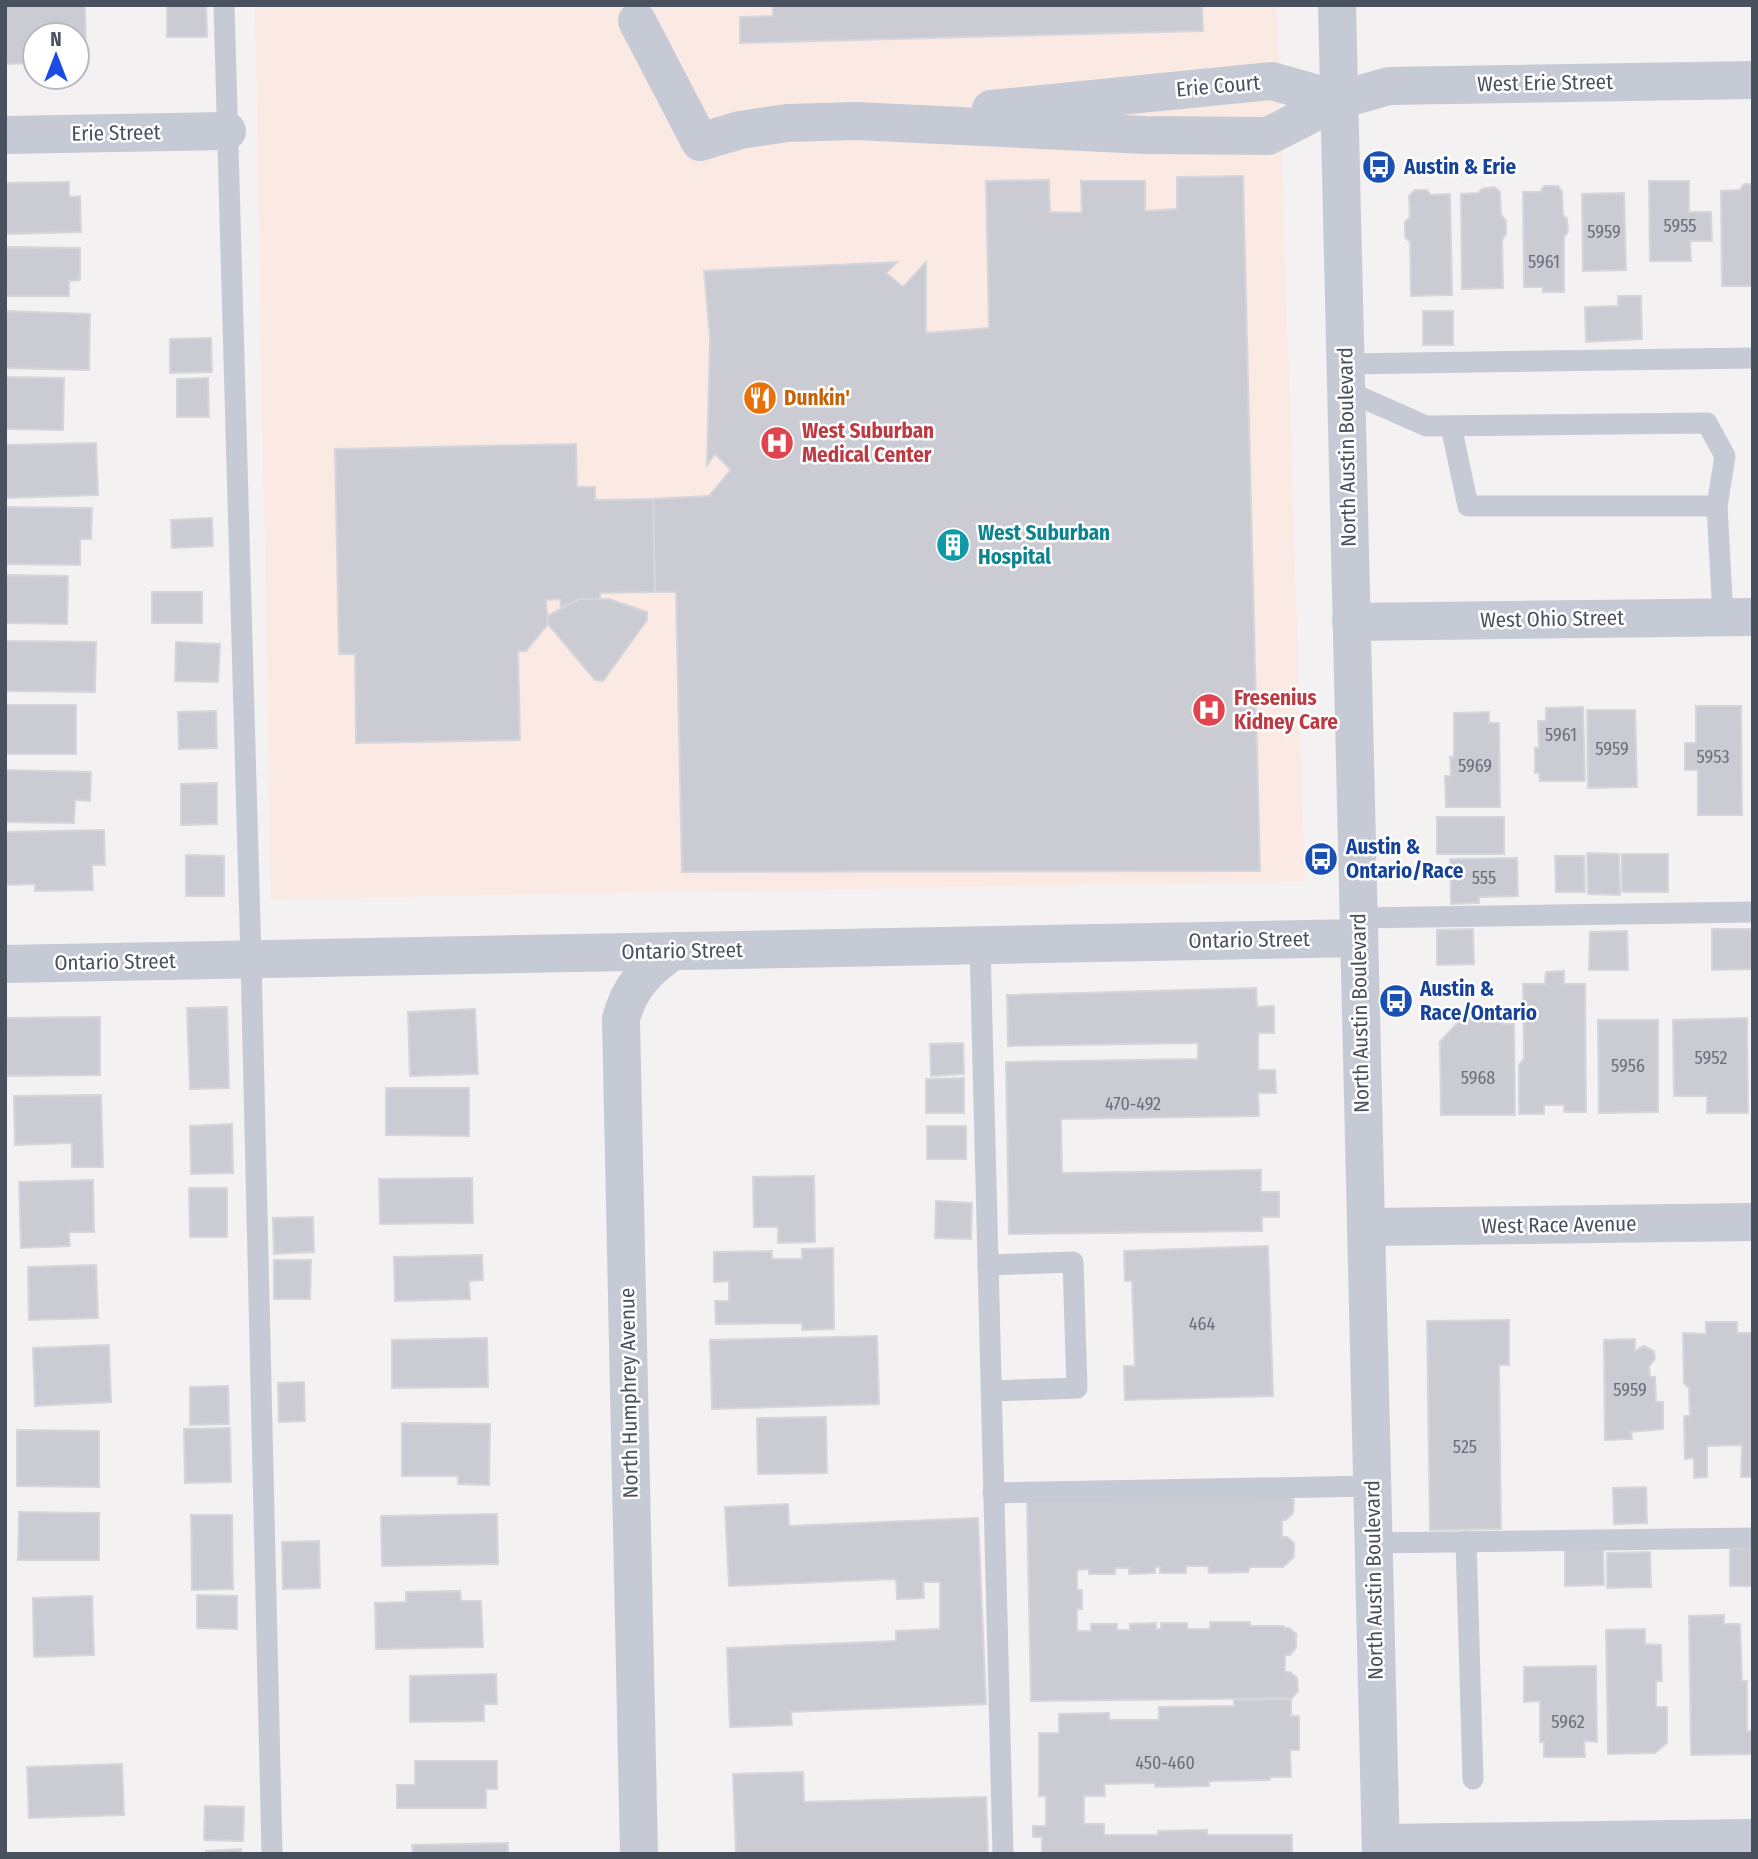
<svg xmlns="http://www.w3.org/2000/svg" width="1758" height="1859" font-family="'Fira Sans Condensed',sans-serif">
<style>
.medical{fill:#fbeae3}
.building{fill:#cbccd3;stroke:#d5d6dc;stroke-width:2}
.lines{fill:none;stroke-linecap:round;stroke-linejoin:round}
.service{stroke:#c5cad5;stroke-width:21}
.minor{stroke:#c5cad5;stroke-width:38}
.tertiary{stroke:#c5cad5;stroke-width:38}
.labels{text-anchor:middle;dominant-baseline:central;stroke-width:5;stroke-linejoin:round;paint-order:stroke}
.number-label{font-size:18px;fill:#6a6f7b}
.street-label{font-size:21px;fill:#49505e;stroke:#fff}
.transit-label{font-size:21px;font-weight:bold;fill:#164399;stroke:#fff;text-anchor:start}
.food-label{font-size:21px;font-weight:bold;fill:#c56008;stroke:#fff;text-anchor:start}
.health-label{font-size:21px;font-weight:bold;fill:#be3a42;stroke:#fff;text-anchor:start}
.culture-label{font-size:21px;font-weight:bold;fill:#0d838f;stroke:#fff;text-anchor:start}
</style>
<rect width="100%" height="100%" fill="#f3f1f1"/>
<polygon class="medical" points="255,5 1277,5 1305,881 271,899"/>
<g class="building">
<polygon points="5,5 85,5 86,54 77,54 77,35 35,35 35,63 5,64"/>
<polygon points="167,5 206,5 207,37 167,37"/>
<polygon points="773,5 1202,5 1203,31 740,43 740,17 773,16"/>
<polygon points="1243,176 1260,871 682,872 676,592 655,592 653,499 709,496 731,470 715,454 707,465 710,337 704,271 897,262 886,273 903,287 926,262 926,333 989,328 986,181 1049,180 1050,212 1082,213 1081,181 1145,181 1145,211 1177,209 1177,177"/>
<polygon points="1649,181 1689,181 1689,212 1711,212 1712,241 1690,241 1691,261 1650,261"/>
<polygon points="69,182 69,197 80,196 81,232 5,234 5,183"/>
<polygon points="1744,184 1753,184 1753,286 1722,286 1721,191 1740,190"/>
<polygon points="1544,186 1558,186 1562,192 1563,215 1567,219 1568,232 1564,237 1564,292 1543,292 1543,287 1524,287 1523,192 1540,192"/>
<polygon points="1494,187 1500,192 1501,214 1506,221 1506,234 1502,240 1503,288 1462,289 1461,194 1478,193 1482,189"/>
<polygon points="1415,190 1427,190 1431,195 1450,194 1452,295 1411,296 1410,242 1405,237 1405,222 1410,217 1409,196"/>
<polygon points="1624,193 1626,270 1583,271 1582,194"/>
<polygon points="5,247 80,248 80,280 69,281 69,296 5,296"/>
<polygon points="1618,296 1641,296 1642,339 1586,342 1585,307 1618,306"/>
<polygon points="5,311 90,314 89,370 5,368"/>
<rect x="1423" y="311" width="30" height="34"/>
<polygon points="211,338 212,372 170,373 170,339"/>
<polygon points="5,377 64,378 63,430 5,429"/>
<polygon points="208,378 209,417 177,417 177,379"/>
<polygon points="96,443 98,495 6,498 5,445"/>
<polygon points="576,444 577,487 595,487 595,500 653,499 655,592 600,593 600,599 580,599 561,607 560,599 546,600 548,624 526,651 518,651 520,740 356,743 355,654 339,654 335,449"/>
<polygon points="7,507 92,508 91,539 80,539 80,565 7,564"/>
<polygon points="212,518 213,546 172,548 171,520"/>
<polygon points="5,575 68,576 67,624 5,623"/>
<rect x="152" y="592" width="50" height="31"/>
<polygon points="580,599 609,599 647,612 647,620 603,681 595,680 548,624 547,616"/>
<polygon points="5,641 96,642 95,692 5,691"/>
<polygon points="176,642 220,644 218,682 175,681"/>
<rect x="5" y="705" width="71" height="49"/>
<polygon points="1696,706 1741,706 1742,815 1698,815 1698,770 1685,770 1685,743 1696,743"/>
<polygon points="1583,707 1585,781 1540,781 1539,773 1535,773 1535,748 1539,748 1538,721 1546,721 1546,708"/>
<polygon points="1587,710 1635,710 1637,787 1588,788"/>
<polygon points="216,711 217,748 179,749 178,712"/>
<polygon points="1489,712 1489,723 1499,723 1500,807 1446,807 1445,776 1451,776 1450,757 1454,757 1454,713"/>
<polygon points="5,770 91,772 90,801 75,800 74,823 5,822"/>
<polygon points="217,783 217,824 181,825 181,784"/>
<rect x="1437" y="817" width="67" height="37"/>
<polygon points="104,830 105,865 92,865 93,890 35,891 35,884 5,885 5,832"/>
<polygon points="1587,853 1619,854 1620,895 1588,894"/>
<rect x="1622" y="854" width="46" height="38"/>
<polygon points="186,855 224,856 224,896 186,896"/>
<polygon points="1555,856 1584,856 1585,892 1556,892"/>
<polygon points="1517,858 1518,896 1479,897 1479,903 1451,904 1450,859"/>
<polygon points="1473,929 1474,964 1437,965 1437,930"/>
<polygon points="1712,929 1753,929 1753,969 1712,970"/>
<polygon points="1627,931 1628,970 1589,970 1590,932"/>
<polygon points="1564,971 1564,984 1585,984 1586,1112 1564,1112 1564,1105 1544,1105 1544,1114 1519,1114 1519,1065 1524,1058 1523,984 1545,984 1546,972"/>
<polygon points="1256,988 1257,1007 1274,1006 1274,1033 1258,1033 1258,1070 1275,1070 1276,1093 1258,1093 1259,1116 1061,1119 1062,1173 1261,1170 1261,1192 1279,1192 1279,1217 1262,1217 1262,1231 1009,1234 1006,1062 1198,1059 1198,1043 1008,1046 1007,995"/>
<polygon points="227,1007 229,1088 190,1089 187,1008"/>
<polygon points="475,1009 478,1074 410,1076 408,1012"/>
<polygon points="1502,1009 1503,1024 1514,1024 1515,1115 1441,1115 1440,1042 1469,1010"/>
<polygon points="100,1017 100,1075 7,1076 6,1018"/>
<polygon points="1747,1018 1748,1113 1707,1113 1707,1096 1674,1096 1673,1020"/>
<polygon points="1598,1020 1658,1020 1658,1112 1599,1113"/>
<polygon points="963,1043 964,1074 931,1076 930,1044"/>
<polygon points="964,1078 964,1113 926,1113 926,1079"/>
<polygon points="386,1088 469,1088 469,1136 386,1135"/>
<polygon points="101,1095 103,1167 72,1167 72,1143 15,1145 14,1096"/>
<polygon points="232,1124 233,1173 191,1174 190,1126"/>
<rect x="927" y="1126" width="39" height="33"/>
<polygon points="814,1176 815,1242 778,1243 778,1227 754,1227 753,1177"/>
<polygon points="472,1178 473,1223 380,1224 379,1179"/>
<polygon points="93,1180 94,1232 69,1232 70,1246 21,1248 19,1182"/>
<polygon points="189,1188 227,1188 227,1237 190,1237"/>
<polygon points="936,1201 972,1203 971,1239 935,1238"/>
<polygon points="313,1217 314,1252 274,1254 273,1218"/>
<polygon points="1268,1246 1273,1396 1125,1400 1124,1366 1135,1366 1132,1281 1125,1281 1124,1251"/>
<polygon points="833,1248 834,1329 802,1330 802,1323 716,1324 715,1301 729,1301 729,1281 714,1282 714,1252 772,1251 772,1259 802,1259 802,1249"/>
<polygon points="482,1255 483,1280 469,1281 470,1299 395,1301 394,1257"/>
<polygon points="274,1260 311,1260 310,1299 274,1299"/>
<polygon points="96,1265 98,1318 29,1320 28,1267"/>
<polygon points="1509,1320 1509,1365 1499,1365 1501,1529 1430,1530 1427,1321"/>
<polygon points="1706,1322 1737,1322 1737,1333 1753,1333 1753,1477 1741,1477 1742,1445 1707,1446 1707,1477 1694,1478 1694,1458 1685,1459 1684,1416 1690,1416 1689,1388 1684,1383 1683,1333 1706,1334"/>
<polygon points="877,1336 879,1404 712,1409 710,1340"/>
<polygon points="487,1338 488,1387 392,1388 392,1340"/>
<polygon points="1635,1339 1635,1351 1644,1346 1654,1351 1655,1359 1649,1366 1650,1377 1655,1377 1656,1402 1663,1402 1663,1429 1631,1432 1632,1439 1605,1440 1604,1340"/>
<polygon points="109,1345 111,1402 35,1406 33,1348"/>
<polygon points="304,1382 305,1421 279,1422 278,1383"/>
<polygon points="228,1386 229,1424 190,1425 190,1387"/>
<polygon points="826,1417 827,1473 758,1474 757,1418"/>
<polygon points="402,1423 490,1424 489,1485 458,1484 458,1476 402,1476"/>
<polygon points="230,1428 231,1482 185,1483 184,1429"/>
<polygon points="17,1430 99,1431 99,1487 17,1486"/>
<polygon points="1646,1487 1647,1523 1614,1524 1613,1488"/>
<polygon points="1285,1493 1294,1500 1293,1513 1286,1520 1282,1520 1282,1537 1287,1537 1294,1543 1294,1557 1283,1567 1250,1567 1248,1572 1209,1573 1208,1566 1186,1566 1186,1573 1160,1573 1160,1567 1155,1567 1155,1573 1129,1574 1129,1568 1115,1568 1115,1574 1089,1574 1089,1569 1077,1570 1077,1590 1082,1590 1082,1609 1077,1609 1077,1631 1091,1631 1091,1624 1117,1624 1117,1630 1130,1630 1130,1624 1156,1623 1156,1629 1161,1629 1161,1623 1187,1623 1187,1629 1210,1629 1210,1622 1250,1622 1250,1626 1284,1626 1284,1628 1289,1628 1296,1634 1296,1648 1290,1655 1285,1655 1285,1672 1290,1672 1297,1678 1298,1691 1292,1698 1031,1701 1027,1502"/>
<polygon points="788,1504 789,1526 978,1518 986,1704 791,1712 792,1725 730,1727 727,1648 896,1641 896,1631 940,1629 940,1582 923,1582 924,1598 897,1599 896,1579 729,1586 725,1507"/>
<polygon points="19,1512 99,1513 99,1560 18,1560"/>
<polygon points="497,1514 498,1564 382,1566 381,1516"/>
<polygon points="191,1515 232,1515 233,1589 192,1590"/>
<polygon points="319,1541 320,1588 283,1589 282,1542"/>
<polygon points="1753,1548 1753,1586 1730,1586 1730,1549"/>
<polygon points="1565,1549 1603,1549 1604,1585 1565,1586"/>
<polygon points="1650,1552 1651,1587 1607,1588 1607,1553"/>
<polygon points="460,1591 461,1601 481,1601 483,1647 376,1649 375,1603 406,1602 406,1592"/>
<polygon points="197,1595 237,1596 237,1629 197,1628"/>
<polygon points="92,1596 94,1655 34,1657 33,1598"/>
<polygon points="1724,1615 1724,1624 1740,1624 1742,1681 1747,1681 1747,1731 1753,1731 1753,1754 1691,1755 1689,1616"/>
<polygon points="1645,1629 1645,1644 1661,1645 1662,1681 1656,1681 1656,1707 1667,1707 1667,1743 1655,1753 1608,1754 1606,1630"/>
<polygon points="1596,1666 1597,1742 1584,1741 1585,1757 1544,1757 1544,1742 1540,1742 1540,1701 1524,1702 1524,1667"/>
<polygon points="496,1674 497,1704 484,1704 484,1721 410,1722 410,1676"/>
<polygon points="1291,1699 1291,1716 1299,1716 1299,1750 1290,1750 1291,1777 1270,1777 1270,1780 1209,1781 1209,1786 1155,1787 1155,1783 1104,1784 1105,1796 1084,1796 1084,1824 1104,1824 1104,1835 1158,1835 1158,1831 1207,1830 1207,1835 1292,1835 1292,1854 1042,1854 1042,1837 1033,1837 1033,1826 1046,1826 1046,1796 1039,1796 1039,1733 1059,1733 1059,1714 1109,1713 1109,1720 1159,1720 1159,1707 1234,1706 1234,1700"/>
<polygon points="415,1761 497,1761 497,1789 486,1789 486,1808 397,1808 397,1785 415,1785"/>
<polygon points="122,1764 124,1815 29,1818 27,1767"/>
<polygon points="803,1772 804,1802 986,1797 988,1854 736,1854 733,1774"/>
<polygon points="205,1806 244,1807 243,1841 204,1840"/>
<polygon points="508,1843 508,1854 413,1854 412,1845"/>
<polygon points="241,1849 241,1854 206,1854 206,1851"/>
</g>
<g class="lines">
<g class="service">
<polyline points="224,5 251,959 272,1854"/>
<polyline points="1345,364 1753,358"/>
<polyline points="1345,390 1426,426 1707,423 1725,456 1717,506 1723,617"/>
<polyline points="1451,426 1468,506 1717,506"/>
<polyline points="1358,918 1753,912"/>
<polyline points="980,945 1003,1854"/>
<polyline points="988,1265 1073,1262 1077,1388 991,1391"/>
<polyline points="993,1493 1372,1486"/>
<polyline points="1466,1541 1473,1779"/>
<polyline points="1373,1543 1753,1538"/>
</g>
<g class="minor">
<polyline points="637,21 700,142 740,130 787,123 856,121 1145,135 1268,136 1339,100 1389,86 1753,80"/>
<polyline points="991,109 1272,81 1339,100"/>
<polyline points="5,135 227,131"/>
<polyline points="1351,622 1753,617"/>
<polyline points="5,964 1359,938"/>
<polyline points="1366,1227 1753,1222"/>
<polyline points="1381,1843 1753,1838"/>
<path d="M639 1854 621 1019C629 988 646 969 672 952"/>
</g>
<polyline class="tertiary" points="1337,5 1381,1854"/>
</g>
<defs>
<g id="bus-disc" transform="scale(1.75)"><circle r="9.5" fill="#1a4fb4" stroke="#fff"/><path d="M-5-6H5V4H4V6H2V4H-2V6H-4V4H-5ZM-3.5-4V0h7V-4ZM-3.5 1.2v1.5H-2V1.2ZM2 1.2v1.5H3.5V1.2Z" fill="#fff"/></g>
<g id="restaurant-disc" transform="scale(1.75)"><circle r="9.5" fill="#e8710a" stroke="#fff"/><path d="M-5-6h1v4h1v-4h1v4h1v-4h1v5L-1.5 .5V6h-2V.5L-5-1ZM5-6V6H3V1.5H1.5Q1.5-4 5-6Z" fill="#fff"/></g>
<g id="hospital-disc" transform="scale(1.75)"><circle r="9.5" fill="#e0444e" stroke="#fff"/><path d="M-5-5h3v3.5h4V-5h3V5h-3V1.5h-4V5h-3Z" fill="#fff"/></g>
<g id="building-disc" transform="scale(1.75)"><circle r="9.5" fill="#0f9aa8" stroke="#fff"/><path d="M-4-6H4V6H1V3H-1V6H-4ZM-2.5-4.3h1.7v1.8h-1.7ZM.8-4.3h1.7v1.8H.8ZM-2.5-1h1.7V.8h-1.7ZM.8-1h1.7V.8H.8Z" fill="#fff"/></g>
</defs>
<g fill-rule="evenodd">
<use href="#bus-disc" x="1379" y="167"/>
<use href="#restaurant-disc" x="760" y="398"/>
<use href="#hospital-disc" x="777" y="443"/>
<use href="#building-disc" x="953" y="545"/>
<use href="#hospital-disc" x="1209" y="710"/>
<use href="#bus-disc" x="1321" y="859"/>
<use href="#bus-disc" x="1396" y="1001"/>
</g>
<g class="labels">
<g class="number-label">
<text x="1680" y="226">5955</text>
<text x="1604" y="232">5959</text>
<text x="1544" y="262">5961</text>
<text x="1561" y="735">5961</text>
<text x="1612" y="749">5959</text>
<text x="1713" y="757">5953</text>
<text x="1475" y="766">5969</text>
<text x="1484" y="878">555</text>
<text x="1711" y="1058">5952</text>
<text x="1628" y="1066">5956</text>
<text x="1478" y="1078">5968</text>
<text x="1133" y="1104">470-492</text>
<text x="1202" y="1324">464</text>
<text x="1630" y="1390">5959</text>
<text x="1465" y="1447">525</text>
<text x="1568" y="1722">5962</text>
<text x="1165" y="1763">450-460</text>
</g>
<g class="street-label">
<text transform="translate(1545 83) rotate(-1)">West Erie Street</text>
<text transform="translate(1218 86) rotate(-5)">Erie Court</text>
<text transform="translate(116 133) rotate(-1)">Erie Street</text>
<text transform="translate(1347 447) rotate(-91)">North Austin Boulevard</text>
<text transform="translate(1552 619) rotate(-1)">West Ohio Street</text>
<text transform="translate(1249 940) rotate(-1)">Ontario Street</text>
<text transform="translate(682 951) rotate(-1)">Ontario Street</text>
<text transform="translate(115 962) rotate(-1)">Ontario Street</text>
<text transform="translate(1360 1013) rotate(-91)">North Austin Boulevard</text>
<text transform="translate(1559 1225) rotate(-1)">West Race Avenue</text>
<text transform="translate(629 1393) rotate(-91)">North Humphrey Avenue</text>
<text transform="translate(1374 1580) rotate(-91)">North Austin Boulevard</text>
</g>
<g class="transit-label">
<text x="1404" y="167">Austin &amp; Erie</text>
<text x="1346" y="847">Austin &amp;<tspan x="1346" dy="24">Ontario/Race</tspan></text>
<text x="1420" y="989">Austin &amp;<tspan x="1420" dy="24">Race/Ontario</tspan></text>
</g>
<g class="food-label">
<text x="784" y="398">Dunkin'</text>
</g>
<g class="health-label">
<text x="802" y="431">West Suburban<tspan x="802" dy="24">Medical Center</tspan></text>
<text x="1234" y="698">Fresenius<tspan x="1234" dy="24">Kidney Care</tspan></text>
</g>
<g class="culture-label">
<text x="978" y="533">West Suburban<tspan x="978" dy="24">Hospital</tspan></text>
</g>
</g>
<rect width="1758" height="1859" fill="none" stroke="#49505e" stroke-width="14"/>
<g transform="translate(56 56)"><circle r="33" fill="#ffffff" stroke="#b6b9bf" stroke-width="2"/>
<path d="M0-5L12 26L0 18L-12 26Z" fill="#1b4ae4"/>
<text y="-10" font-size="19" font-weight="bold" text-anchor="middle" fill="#49505e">N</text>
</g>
</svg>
